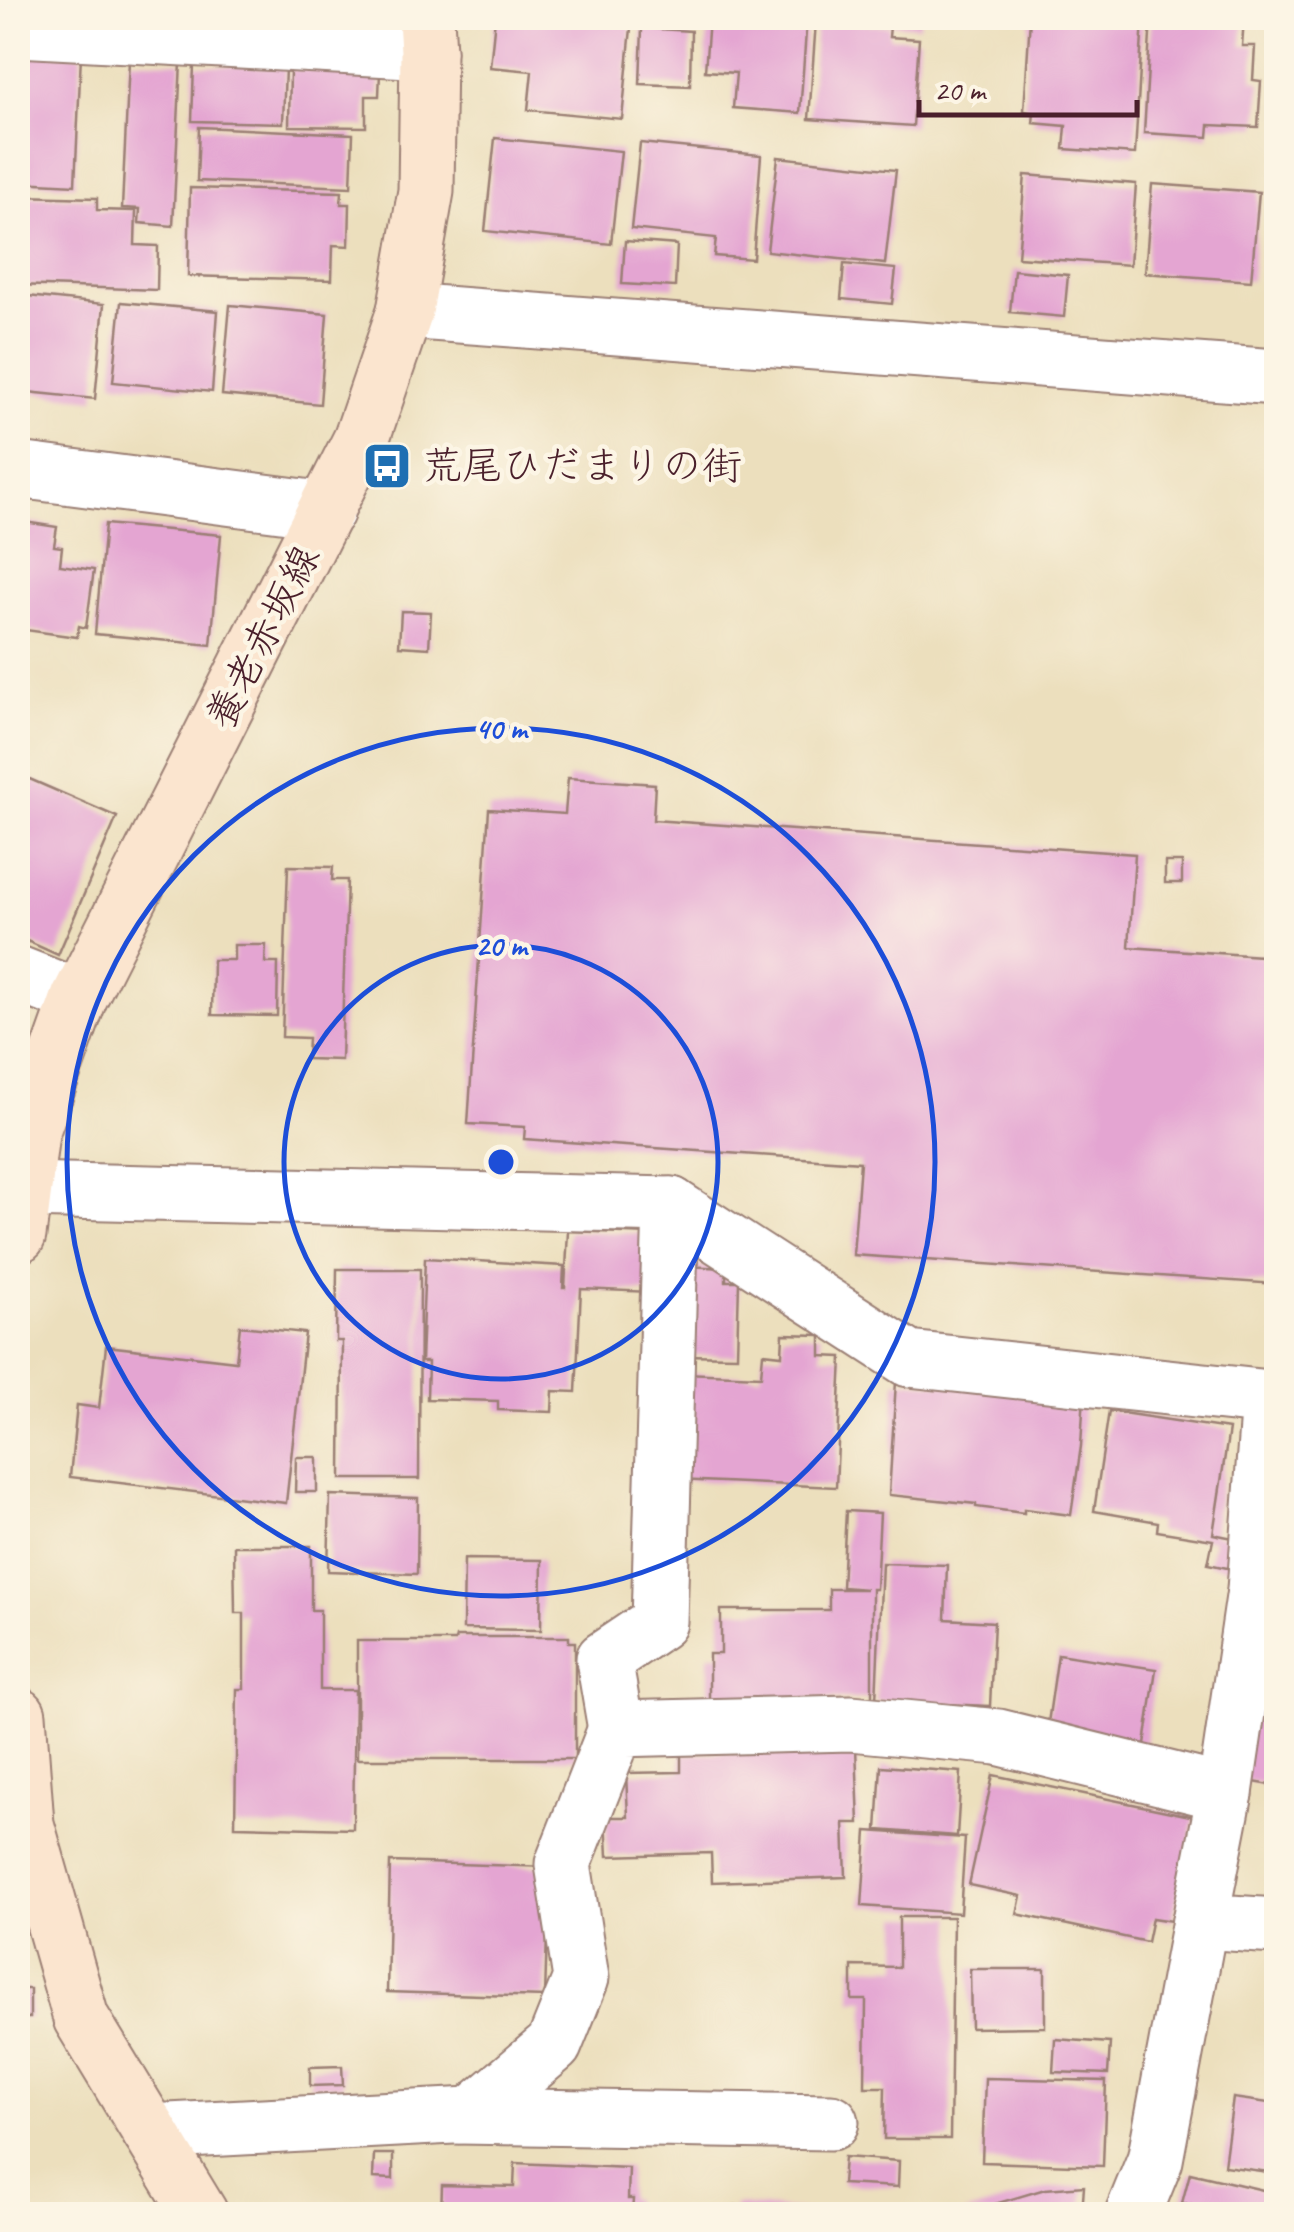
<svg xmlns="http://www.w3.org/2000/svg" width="1294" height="2232" font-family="Caveat,'Klee One',sans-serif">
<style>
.building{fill:#e4a5d2}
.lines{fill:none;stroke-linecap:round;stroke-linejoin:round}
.minor-casing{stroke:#9b7f74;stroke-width:59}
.secondary-casing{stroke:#9b7f74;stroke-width:59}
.minor{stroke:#fff;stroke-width:55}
.secondary{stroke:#fbe5cf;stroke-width:55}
.ring{fill:none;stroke:#1d4ed8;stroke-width:5}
.labels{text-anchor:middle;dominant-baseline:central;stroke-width:9;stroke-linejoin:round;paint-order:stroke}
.poi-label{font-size:40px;fill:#4a1f2b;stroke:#fcf5e5;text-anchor:start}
.street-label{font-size:40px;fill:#4a1f2b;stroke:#fcf5e5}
.centre{fill:#1d4ed8;stroke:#fcf5e5;stroke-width:5}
.ring-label{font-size:30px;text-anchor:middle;font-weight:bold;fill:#1d4ed8;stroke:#fcf5e5;stroke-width:9;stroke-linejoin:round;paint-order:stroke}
</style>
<rect width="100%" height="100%" fill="#fcf5e5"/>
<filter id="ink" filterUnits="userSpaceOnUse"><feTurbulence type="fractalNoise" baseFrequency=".01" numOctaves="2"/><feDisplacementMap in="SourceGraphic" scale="20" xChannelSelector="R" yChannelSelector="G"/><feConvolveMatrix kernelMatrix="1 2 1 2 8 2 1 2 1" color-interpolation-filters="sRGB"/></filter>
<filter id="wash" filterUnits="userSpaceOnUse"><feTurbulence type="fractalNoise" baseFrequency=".0048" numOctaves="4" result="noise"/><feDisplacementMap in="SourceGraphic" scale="40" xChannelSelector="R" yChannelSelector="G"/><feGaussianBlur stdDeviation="2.25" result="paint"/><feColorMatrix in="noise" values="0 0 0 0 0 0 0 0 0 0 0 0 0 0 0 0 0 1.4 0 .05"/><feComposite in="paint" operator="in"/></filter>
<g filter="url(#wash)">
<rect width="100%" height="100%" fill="#ecdfbd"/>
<g id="blocks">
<g class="building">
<polygon points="495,18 632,18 622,119 528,110 532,71 490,67"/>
<polygon points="709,18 807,18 800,113 733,108 736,73 705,71"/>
<polygon points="870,18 920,18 919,26 870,22"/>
<polygon points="1030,18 1143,18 1135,154 1064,149 1066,126 1033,123 1034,113 1024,111"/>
<polygon points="1151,18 1244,18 1242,46 1255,46 1253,80 1261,81 1258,127 1209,125 1208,137 1144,133"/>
<polygon points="816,21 890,26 889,37 919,39 913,126 809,119"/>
<polygon points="642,28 691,31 690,86 640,84"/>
<polygon points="26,52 81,55 75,185 19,182"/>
<polygon points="129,60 181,62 173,226 139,223 140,209 122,208"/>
<polygon points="194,65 285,67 283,123 192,121"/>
<polygon points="290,69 380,72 379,96 366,96 366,127 289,126"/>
<polygon points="199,127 353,134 351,187 197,181"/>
<polygon points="495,138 621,151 611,244 485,231"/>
<polygon points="640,143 761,155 753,259 714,256 716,238 631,229"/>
<polygon points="778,157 896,170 885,264 767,251"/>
<polygon points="1025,175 1136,184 1130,265 1018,257"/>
<polygon points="1152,184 1259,192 1251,281 1145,273"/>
<polygon points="190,188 342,192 341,204 350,204 349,246 333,245 332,280 188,276"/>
<polygon points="18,196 97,198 97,210 136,211 135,245 158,246 157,290 18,285"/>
<polygon points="625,241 677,245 675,287 622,284"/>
<polygon points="844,264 896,269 892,304 841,299"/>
<polygon points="1014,270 1068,275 1064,317 1010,312"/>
<polygon points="18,295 104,304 95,399 18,391"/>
<polygon points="121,302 218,311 212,392 113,382"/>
<polygon points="230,305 327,314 320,404 222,395"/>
<polygon points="18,521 57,527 54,546 62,547 60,565 94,570 86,628 79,626 77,637 18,629"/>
<polygon points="105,524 221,535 211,645 95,634"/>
<polygon points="401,611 431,612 429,648 399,646"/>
<polygon points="18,774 117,817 58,955 18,937"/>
<polygon points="568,778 655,784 653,820 1135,854 1129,947 1276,957 1276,1284 853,1255 860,1162 524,1139 525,1127 468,1124 489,809 565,814"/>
<rect x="1165" y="862" width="17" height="21"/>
<polygon points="288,866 333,867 332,880 347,880 341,1060 307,1059 308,1038 282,1037"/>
<polygon points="234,945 266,945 265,963 278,963 277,1016 212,1015 213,960 234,960"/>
<polygon points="568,1231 653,1234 651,1292 581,1289 576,1392 553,1391 552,1412 498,1410 498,1401 427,1399 428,1362 421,1362 425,1258 564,1266 563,1288 565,1288"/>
<polygon points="684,1266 726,1268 726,1281 739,1281 737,1356 681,1355"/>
<polygon points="337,1269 420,1269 419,1479 341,1479 342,1341 336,1341"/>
<polygon points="240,1326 305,1333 286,1503 70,1477 77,1405 99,1408 106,1346 236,1361"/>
<polygon points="783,1334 821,1335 821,1356 842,1357 836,1487 677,1480 682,1373 761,1376 763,1353 782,1355"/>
<polygon points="896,1381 1084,1393 1081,1446 1071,1515 1024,1509 1024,1513 976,1507 976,1504 889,1495"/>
<polygon points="1109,1411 1229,1429 1213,1534 1243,1540 1237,1570 1208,1564 1213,1540 1157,1531 1158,1522 1094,1511"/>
<polygon points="296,1457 317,1457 317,1492 295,1492"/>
<polygon points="330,1495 418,1498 417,1574 328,1571"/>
<polygon points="846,1511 880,1513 876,1589 872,1589 872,1699 709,1700 709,1654 721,1654 721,1610 829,1610 829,1589 866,1589 842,1587"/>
<polygon points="234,1546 311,1546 311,1610 320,1610 320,1690 355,1690 353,1829 235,1826 237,1689 244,1689 244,1613 235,1613"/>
<polygon points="464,1559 542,1560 541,1630 463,1629"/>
<polygon points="882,1563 947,1565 945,1619 994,1622 990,1706 876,1701"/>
<polygon points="456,1637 569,1637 569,1642 575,1642 575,1759 357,1759 357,1641 455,1641"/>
<polygon points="1058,1654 1156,1669 1145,1744 1047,1730"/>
<polygon points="1254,1669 1276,1672 1276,1786 1237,1779"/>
<polygon points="856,1748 859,1823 844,1823 846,1877 712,1882 711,1853 608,1856 606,1817 628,1817 626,1773 681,1772 681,1754"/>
<polygon points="881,1766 961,1772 957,1836 877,1830"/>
<polygon points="993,1775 1195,1817 1172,1921 1152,1918 1147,1942 1017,1914 1021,1896 969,1885"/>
<polygon points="867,1831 965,1838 960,1913 862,1906"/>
<polygon points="390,1862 549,1867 545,1997 387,1992"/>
<polygon points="899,1917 953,1917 950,2139 884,2139 885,2087 865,2087 866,2000 852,2000 852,1966 899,1967"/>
<polygon points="970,1969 1045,1969 1045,2027 971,2028"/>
<polygon points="18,1970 24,1989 30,1989 30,2018 18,2018"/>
<polygon points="1055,2039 1110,2043 1108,2074 1053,2072"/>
<polygon points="342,2066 343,2085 310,2086 310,2067"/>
<polygon points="985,2078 1106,2081 1103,2166 982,2162"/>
<polygon points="1233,2098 1276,2104 1276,2173 1224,2166"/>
<polygon points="374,2154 393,2154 393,2179 373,2178"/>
<polygon points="844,2157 899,2161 898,2187 842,2184"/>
<polygon points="515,2163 629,2168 628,2199 633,2199 632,2214 441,2214 442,2185 514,2187"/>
<polygon points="1190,2173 1276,2193 1273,2214 1232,2214 1182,2203"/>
<polygon points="1084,2186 1082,2214 962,2214 1045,2189"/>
<polygon points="735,2205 813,2212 813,2214 734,2214"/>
</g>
</g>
</g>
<g filter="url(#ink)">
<use href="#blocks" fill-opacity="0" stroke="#9b7f74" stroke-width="2.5"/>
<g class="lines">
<g class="minor-casing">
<g id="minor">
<polyline points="18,29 428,51"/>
<polyline points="405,311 1276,377"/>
<polyline points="18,470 327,510"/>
<polyline points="18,974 79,998"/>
<polyline points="23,1190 671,1205 909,1359 1269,1398 1255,1590 1225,1793 1200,1921 1276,1926"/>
<polyline points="616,1729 604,1659 659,1622 671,1205"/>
<polyline points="459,2116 831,2122"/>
<polyline points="150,2132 472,2115 554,2045 581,1978 563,1864 616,1729 851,1723 998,1737 1225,1793"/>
<polyline points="1133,2214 1155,2160 1200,1921"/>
</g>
</g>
<g class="secondary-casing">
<g id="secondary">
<polyline points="18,1235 31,1133 79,998 361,440 405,311 426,191 428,51 426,18"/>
<polyline points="18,1715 26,1824 81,2018 200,2214"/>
</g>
</g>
<use href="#minor" class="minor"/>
<use href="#secondary" class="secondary"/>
</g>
</g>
<g class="ring">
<circle cx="501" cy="1162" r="217"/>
<circle cx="501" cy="1162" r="434"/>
</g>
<defs>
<g id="bus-square" transform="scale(2.5)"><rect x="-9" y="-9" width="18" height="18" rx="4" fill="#1f6fb2" stroke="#fcf5e5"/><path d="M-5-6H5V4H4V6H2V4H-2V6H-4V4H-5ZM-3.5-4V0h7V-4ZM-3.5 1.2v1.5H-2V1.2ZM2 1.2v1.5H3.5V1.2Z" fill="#fff"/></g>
</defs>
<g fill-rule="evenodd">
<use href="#bus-square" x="387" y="466"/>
</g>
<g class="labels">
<g class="poi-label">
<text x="422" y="466">荒尾ひだまりの街</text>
</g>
<g class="street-label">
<text transform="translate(263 637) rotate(-63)">養老赤坂線</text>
</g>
</g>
<circle cx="501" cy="1162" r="15" class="centre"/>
<g class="ring-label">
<text x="501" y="739">40 m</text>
<text x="501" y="956">20 m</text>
</g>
<rect width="1294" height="2232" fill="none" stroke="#fcf5e5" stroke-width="60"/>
<path d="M919 100v15h218v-15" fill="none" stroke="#4a1f2b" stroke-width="5"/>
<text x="934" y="100" font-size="30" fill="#4a1f2b" stroke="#fcf5e5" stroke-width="8" paint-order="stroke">20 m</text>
</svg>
